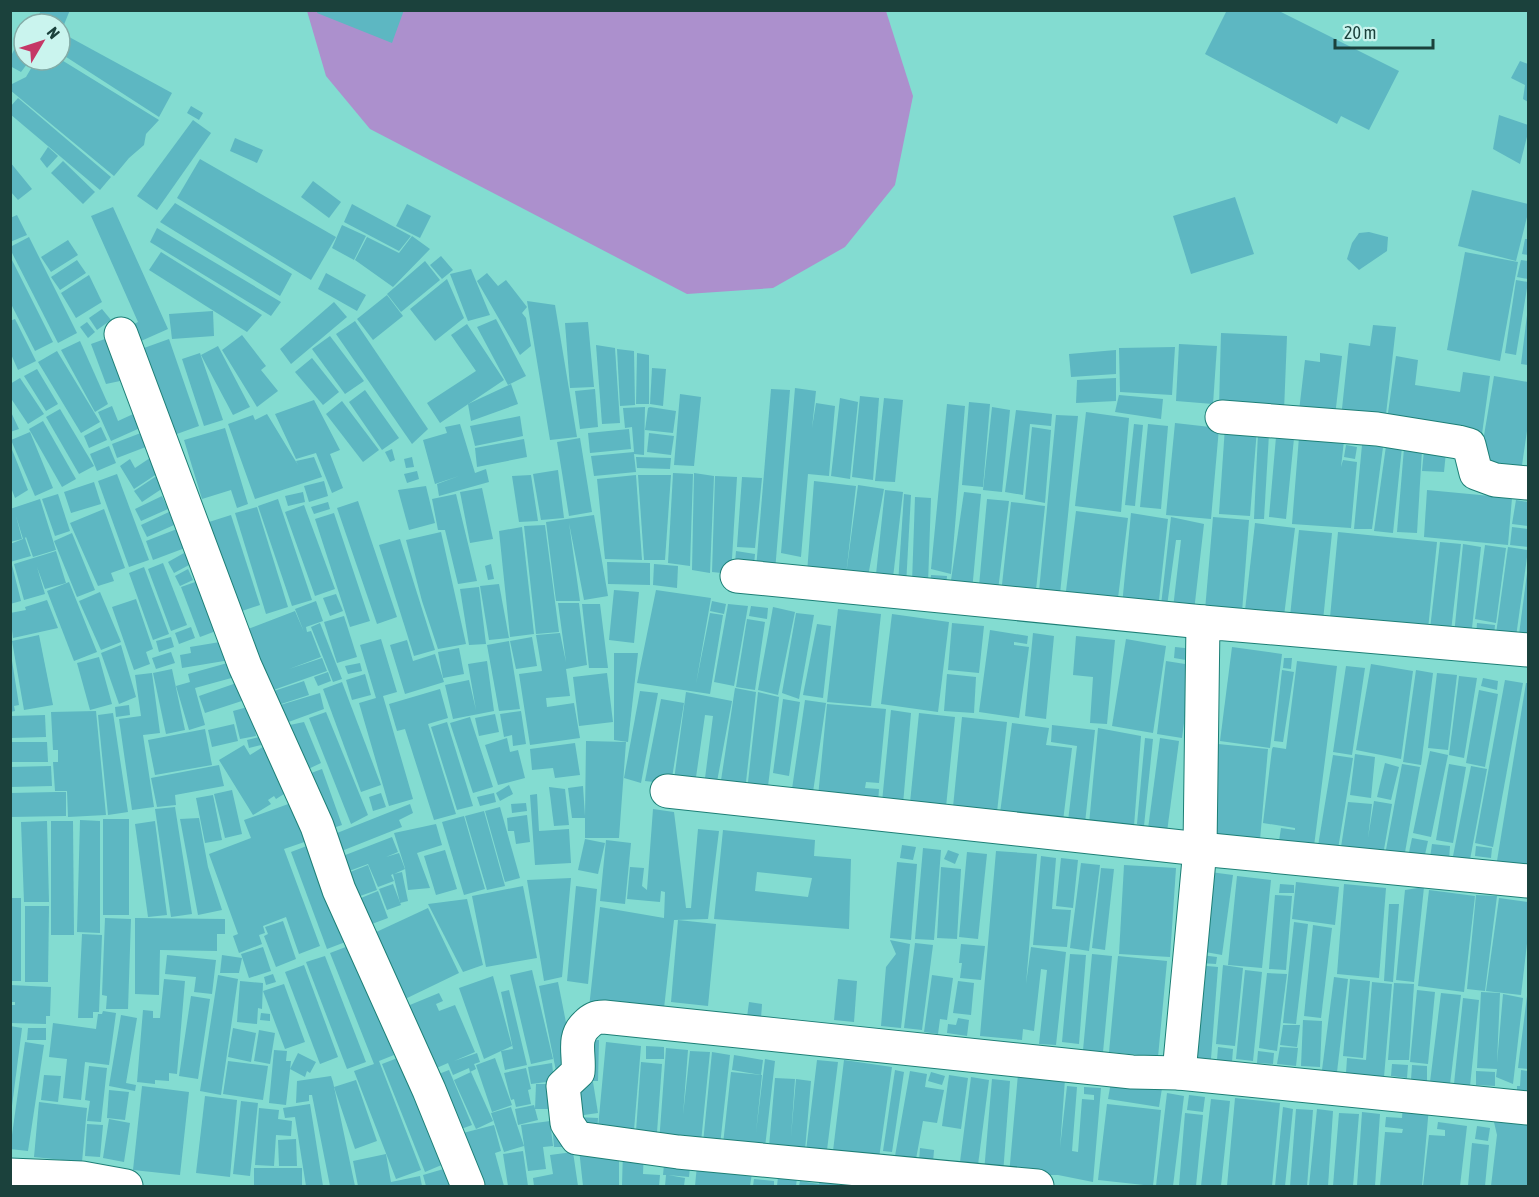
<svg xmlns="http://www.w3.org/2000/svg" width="1539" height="1197" font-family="'Asap Condensed',sans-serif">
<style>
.green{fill:#ac90cd}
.building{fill:#5db7c2;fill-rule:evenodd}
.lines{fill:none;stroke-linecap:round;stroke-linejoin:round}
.minor-casing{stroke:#1c7f76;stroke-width:35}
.minor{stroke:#fff;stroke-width:33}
</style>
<rect width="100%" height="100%" fill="#83dcd1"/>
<polygon class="green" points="307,11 886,11 913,96 895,185 845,247 773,288 687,294 370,129 326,76"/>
<g class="building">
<polygon points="41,10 70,10 63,27 60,24 55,24 38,17"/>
<polygon points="318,10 404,10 392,43 317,13"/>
<polygon points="1227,10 1277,10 1399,71 1369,130 1341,116 1337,124 1205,54"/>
<polygon points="31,16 46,24 27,24"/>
<polygon points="24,30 24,60 30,60 21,72 10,66 10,58"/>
<polygon points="60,32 172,93 159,117 60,53"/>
<polygon points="60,59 159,120 146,134 144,145 129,158 114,176 10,90 10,85 26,77 36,60 40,60 44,64 48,60"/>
<polygon points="1520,61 1528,64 1528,102 1523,99 1525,85 1511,78"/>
<polygon points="18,98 111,177 100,190 10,114 10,107"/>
<polygon points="191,106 203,113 199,120 187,113"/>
<polygon points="1499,115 1528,125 1528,133 1520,164 1493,149"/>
<polygon points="193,120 211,133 157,210 137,196"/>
<polygon points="235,138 263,150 257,163 230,151"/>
<polygon points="48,147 58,156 47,168 40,159"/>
<polygon points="200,159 336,237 311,280 177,198"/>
<polygon points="63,161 95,192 83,204 51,173"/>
<polygon points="10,162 32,189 18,200 10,191"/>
<polygon points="313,181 341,202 329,218 301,197"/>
<polygon points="1472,190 1528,204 1528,213 1516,261 1458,246"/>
<polygon points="1235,197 1254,254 1191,274 1173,216"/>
<polygon points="175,203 292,274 280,296 160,222"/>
<polygon points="352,204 411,236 399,251 344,222"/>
<polygon points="407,204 431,216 420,238 396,226"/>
<polygon points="113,207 168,329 141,341 134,324 138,322 91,216"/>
<polygon points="17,215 27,235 10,242 10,218"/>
<polygon points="342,225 366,236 354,260 332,248"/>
<polygon points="157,228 281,302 271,316 150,242"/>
<polygon points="1369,232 1388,237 1387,251 1359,270 1347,259 1352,243 1359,233"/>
<polygon points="412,236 430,249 393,287 355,260 367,237 399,253"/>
<polygon points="29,237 77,333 58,343 10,249 10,247"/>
<polygon points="1525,239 1528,239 1528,255 1522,254"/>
<polygon points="68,240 78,255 51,272 41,257"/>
<polygon points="161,252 262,315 247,332 149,270"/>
<polygon points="1465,252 1518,262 1500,361 1447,350"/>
<polygon points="10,256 53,342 35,351 10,302"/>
<polygon points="441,256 453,270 442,279 430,265"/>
<polygon points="77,260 86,273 60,290 51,277"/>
<polygon points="1521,260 1528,261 1528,279 1517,277"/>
<polygon points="425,261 440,280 401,312 387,294"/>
<polygon points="471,269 490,315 468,321 450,274"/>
<polygon points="326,273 366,295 357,311 318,289"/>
<polygon points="487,273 498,286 506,280 527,307 522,313 526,318 531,346 520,355 477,281"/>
<polygon points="89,275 102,302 76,318 61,293"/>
<polygon points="447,279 464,318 435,341 410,309"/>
<polygon points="1516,280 1528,282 1516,355 1505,353"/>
<polygon points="387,295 403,316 373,340 357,319"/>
<polygon points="527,301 555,305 577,437 550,440"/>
<polygon points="334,302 347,317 291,364 280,349"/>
<polygon points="102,309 111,320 97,330 89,318"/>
<polygon points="213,311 214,336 172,339 169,314"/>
<polygon points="1527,315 1528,316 1528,365 1521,364"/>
<polygon points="15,319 36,361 18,370 10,352 10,321"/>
<polygon points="496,319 526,376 508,385 477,327"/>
<polygon points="355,321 428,429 412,444 336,334"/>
<polygon points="87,322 95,332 88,338 80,327"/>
<polygon points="588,322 594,387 570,388 565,323"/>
<polygon points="467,324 504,380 440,423 427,403 476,371 451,335"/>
<polygon points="1373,325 1396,327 1385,423 1341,418 1349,343 1370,346"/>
<polygon points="1221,333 1287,336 1284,411 1219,408"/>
<polygon points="116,335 131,375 120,381 106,384 91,344"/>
<polygon points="242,335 266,366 261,370 278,391 257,407 222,350"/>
<polygon points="330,336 364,381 345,394 312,349"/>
<polygon points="169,339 199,426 174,435 144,348"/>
<polygon points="80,341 108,404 95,412 61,350"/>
<polygon points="1179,344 1217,346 1213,404 1176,401"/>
<polygon points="596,345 615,348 620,423 602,424"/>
<polygon points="218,346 250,407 233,415 201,355"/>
<polygon points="1175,347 1172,395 1120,392 1119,348"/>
<polygon points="617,349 634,351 635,405 620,406"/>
<polygon points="1116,350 1116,374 1071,377 1069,354"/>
<polygon points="57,351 100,422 81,433 38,362"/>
<polygon points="200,353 223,420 204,426 182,359"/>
<polygon points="637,353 649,355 649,404 636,404"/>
<polygon points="1320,353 1342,356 1335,416 1299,411 1305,360 1320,362"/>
<polygon points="1396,356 1418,360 1415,385 1460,392 1463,372 1490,376 1482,434 1387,420"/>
<polygon points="312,358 339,392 323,405 295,372"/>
<polygon points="652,368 666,369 663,406 650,404"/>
<polygon points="37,369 58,404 46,411 24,376"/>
<polygon points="1494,376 1528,382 1528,424 1521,472 1479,465"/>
<polygon points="20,378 44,414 28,424 10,397 10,384"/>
<polygon points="1116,378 1116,401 1076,403 1077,380"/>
<polygon points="511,384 518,404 471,421 468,404"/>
<polygon points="795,388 816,391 812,428 816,403 835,406 829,476 808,474 801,557 781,553"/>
<polygon points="595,389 598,427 580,429 575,391"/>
<polygon points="771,389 790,390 775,571 756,569"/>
<polygon points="365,390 399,438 382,450 349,402"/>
<polygon points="680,394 701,397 694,466 674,465"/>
<polygon points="1119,395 1163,399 1161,419 1115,412"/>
<polygon points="860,396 879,398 873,480 852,477"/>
<polygon points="840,398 858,402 850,479 831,476"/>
<polygon points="884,398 903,400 895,482 875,481"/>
<polygon points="314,400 340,450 330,454 343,488 332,493 316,453 296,459 275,414"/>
<polygon points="342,401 379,450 363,462 326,414"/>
<polygon points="969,402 990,404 983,487 962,485"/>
<polygon points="947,404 965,406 951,574 931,569"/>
<polygon points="112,406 118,421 142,410 149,424 111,441 98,412"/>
<polygon points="645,407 644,455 634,454 636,472 594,476 591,456 634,452 632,427 625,428 623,408"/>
<polygon points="650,407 676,411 673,433 645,430 648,408"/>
<polygon points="992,407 1010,410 1002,492 983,490"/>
<polygon points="60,409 94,466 79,474 46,417"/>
<polygon points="10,410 19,429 10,432"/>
<polygon points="1016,410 1052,414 1051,426 1030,424 1023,495 1005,492"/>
<polygon points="1086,412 1129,418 1121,512 1075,506"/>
<polygon points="267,414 298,465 296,461 314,457 322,477 255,499 228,424 253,415 255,420"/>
<polygon points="1056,415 1078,416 1060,594 1039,591"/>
<polygon points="520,416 523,436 475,446 470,426"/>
<polygon points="43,421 76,479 62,487 29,429"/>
<polygon points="1175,423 1219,428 1211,519 1166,515"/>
<polygon points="460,424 475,473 486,469 489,482 439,496 437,484 459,476 435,484 423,440 447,433 445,427"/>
<polygon points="1134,424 1143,425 1135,506 1125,505"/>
<polygon points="1148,424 1168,426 1161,509 1140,507"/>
<polygon points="101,427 107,440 89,448 84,436"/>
<polygon points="1032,427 1051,430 1045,503 1025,499"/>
<polygon points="1225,427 1257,429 1250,516 1219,514"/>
<polygon points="225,428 248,504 237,508 231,490 202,499 184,440"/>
<polygon points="629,429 631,449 590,453 588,433"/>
<polygon points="146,431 151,445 117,458 112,444"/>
<polygon points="30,432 53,488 35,496 11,440"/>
<polygon points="649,433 674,436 671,455 647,452"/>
<polygon points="1258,433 1269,434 1264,519 1254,519"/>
<polygon points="1276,437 1294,438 1286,519 1269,517"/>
<polygon points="1299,437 1344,441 1341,467 1343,460 1357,462 1351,528 1292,524"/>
<polygon points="580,438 592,512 569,516 557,442"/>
<polygon points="524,439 527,457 477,467 475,448"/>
<polygon points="1346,445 1357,447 1355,459 1344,457"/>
<polygon points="1362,445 1383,447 1372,529 1354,529"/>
<polygon points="109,446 116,463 97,471 90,454"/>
<polygon points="1386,446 1402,447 1393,533 1374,531"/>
<polygon points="11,447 28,490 15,498 10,485"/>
<polygon points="1404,448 1422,450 1417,533 1397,532"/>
<polygon points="392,449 395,460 390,462 385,452"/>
<polygon points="1424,450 1446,452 1444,472 1422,471"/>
<polygon points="159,452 169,466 134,489 120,466 130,459 135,468"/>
<polygon points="412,457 414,467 406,468 404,459"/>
<polygon points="636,457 671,458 670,469 637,468"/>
<polygon points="558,470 564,518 541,520 533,474"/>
<polygon points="417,471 419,479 407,483 404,474"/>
<polygon points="673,473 693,474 690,566 668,563"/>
<polygon points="694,473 714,476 710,573 692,570"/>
<polygon points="117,474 149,560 129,567 98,481"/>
<polygon points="158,475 163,488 142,502 134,491"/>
<polygon points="531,475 538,521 519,522 512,476"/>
<polygon points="636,475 642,560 605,559 597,479"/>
<polygon points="638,475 671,475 665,560 644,560"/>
<polygon points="715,476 737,477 731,574 712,572"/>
<polygon points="742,477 762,478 755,548 737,547"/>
<polygon points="324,481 328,496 309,502 304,486"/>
<polygon points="814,481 856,486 846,575 858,485 884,489 867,582 807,573"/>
<polygon points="94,482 101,504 71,513 64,492"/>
<polygon points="426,486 435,523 409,530 398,490"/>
<polygon points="482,488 493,539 470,543 460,492"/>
<polygon points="885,490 903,492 892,586 875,584"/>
<polygon points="1427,490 1512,498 1508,545 1424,537"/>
<polygon points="303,492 305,502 288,506 285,496"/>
<polygon points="964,492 981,494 972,591 950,587"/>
<polygon points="58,494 70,531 55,536 42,499"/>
<polygon points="456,494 477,581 458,584 445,530 438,530 432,499"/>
<polygon points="904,494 911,495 906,585 898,584"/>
<polygon points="162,496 168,509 141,521 135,509"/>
<polygon points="915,497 931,498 928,584 912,583"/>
<polygon points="40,499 56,550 33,557 26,537 25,538 31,556 10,562 10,544 23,539 16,516 22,539 10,542 10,509"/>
<polygon points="278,499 312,600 292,606 258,506"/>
<polygon points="987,499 1009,501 998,590 979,586"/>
<polygon points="1516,500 1528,502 1528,526 1512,524"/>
<polygon points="358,501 397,617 377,624 337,508"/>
<polygon points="328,502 330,509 314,514 311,507"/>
<polygon points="1011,502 1045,506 1035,599 1001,594"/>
<polygon points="304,505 335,589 315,596 285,512"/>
<polygon points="257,507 288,607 266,614 235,513"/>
<polygon points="104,509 125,568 111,573 114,581 98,586 70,523"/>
<polygon points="1076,511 1128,518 1117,606 1065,599"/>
<polygon points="169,512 174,525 147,537 141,525"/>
<polygon points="334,513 370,621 350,627 315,519"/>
<polygon points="1131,513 1168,519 1158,609 1122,605"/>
<polygon points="231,515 260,605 239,612 209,522"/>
<polygon points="594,515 608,596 584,600 569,523 580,601 556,601 546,522"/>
<polygon points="1171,517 1204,524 1194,611 1173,608 1181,540 1176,540 1167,606 1161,605"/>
<polygon points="1213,517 1249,520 1242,612 1205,610"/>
<polygon points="1255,523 1295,528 1283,624 1244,619"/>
<polygon points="545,525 559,632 536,634 524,526"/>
<polygon points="522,527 534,634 510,637 499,531"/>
<polygon points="1512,527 1528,529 1528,547 1510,545"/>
<polygon points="177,529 185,548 153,560 146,541"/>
<polygon points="1299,530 1332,533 1322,630 1289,626"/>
<polygon points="441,532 466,644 438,649 422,601 406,540"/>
<polygon points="1338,532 1437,542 1428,629 1329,628"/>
<polygon points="72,533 95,590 77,597 54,541"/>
<polygon points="400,539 435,650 414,656 379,545"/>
<polygon points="1440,542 1461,544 1451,631 1430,629"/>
<polygon points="1463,544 1481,547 1471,637 1454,635"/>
<polygon points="1485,545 1506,548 1496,623 1475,619"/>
<polygon points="1508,547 1528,550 1515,644 1495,641"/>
<polygon points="56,551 66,583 45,589 37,567 45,594 24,600 14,564"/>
<polygon points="736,551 755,554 754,565 735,563"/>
<polygon points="184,553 191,564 174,573 168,562"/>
<polygon points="607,562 650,563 650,585 608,584"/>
<polygon points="163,563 187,625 171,631 148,569"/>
<polygon points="491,564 494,579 488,580 485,566"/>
<polygon points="654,564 678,566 677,588 653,585"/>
<polygon points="10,565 12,565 21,601 10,604"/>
<polygon points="144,567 169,634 153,640 129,573"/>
<polygon points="188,569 193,580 180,586 175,576"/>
<polygon points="1527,573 1528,573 1528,643 1518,642"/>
<polygon points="931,575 947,576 946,588 930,587"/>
<polygon points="198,581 216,631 200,637 181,587"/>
<polygon points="69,582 97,652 74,661 47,591"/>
<polygon points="499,584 509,638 489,640 480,586"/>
<polygon points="479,587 486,644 469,645 460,589"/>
<polygon points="614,590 639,592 634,643 609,640"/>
<polygon points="656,590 711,598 696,684 710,613 723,615 710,694 637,683"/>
<polygon points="100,592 121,642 101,650 79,601"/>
<polygon points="336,594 343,611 330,616 323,598"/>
<polygon points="136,599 153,649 146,652 150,664 134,670 112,607"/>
<polygon points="47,600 58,628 13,638 10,613 26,610 25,607"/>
<polygon points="316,601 323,621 306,627 307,632 311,631 321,657 289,669 322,658 327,671 265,693 248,629 295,611 304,632 295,609"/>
<polygon points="712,601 726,604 724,614 710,611"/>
<polygon points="558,603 579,603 587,665 566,669 570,696 546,698 547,707 574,703 580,738 530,745 519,674 542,671 536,635 560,633 566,662"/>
<polygon points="582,604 600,604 608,668 589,668"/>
<polygon points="728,604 748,606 734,686 714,682"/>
<polygon points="751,606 768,608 767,619 749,616"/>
<polygon points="773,607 795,612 778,695 758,690"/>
<polygon points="838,609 881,614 871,706 827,702"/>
<polygon points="796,613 814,615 799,699 782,693"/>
<polygon points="892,614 949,622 938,712 881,704"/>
<polygon points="344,616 357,657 337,663 324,622"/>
<polygon points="747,619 765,622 755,690 736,687"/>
<polygon points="320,623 342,679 333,682 311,627"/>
<polygon points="952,623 984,626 979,673 948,670"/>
<polygon points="1477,623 1495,625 1494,636 1476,635"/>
<polygon points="817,624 831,626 823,698 803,695"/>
<polygon points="191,627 195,638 179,644 175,633"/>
<polygon points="990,630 1028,636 1027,644 1014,642 1014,645 1029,647 1019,718 979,712"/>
<polygon points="1033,633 1054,636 1046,719 1025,716"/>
<polygon points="39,635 53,705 24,710 12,641"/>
<polygon points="1076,636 1115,640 1107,724 1090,723 1093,677 1073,675"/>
<polygon points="171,637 174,647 159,652 156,641"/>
<polygon points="532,637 537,666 516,669 510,641"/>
<polygon points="381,639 397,692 383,696 413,799 389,806 359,703 376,698 360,645"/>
<polygon points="1126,639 1166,646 1153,733 1112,726"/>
<polygon points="407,640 413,661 435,654 444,682 405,694 390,645"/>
<polygon points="226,641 230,660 182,668 180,655 191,653 190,647"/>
<polygon points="509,641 520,709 499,711 487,645"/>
<polygon points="121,645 136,697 119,704 101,653"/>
<polygon points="1175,647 1194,649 1182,738 1157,734 1166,661 1185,664 1186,660 1174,658"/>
<polygon points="1232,647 1282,654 1270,748 1220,741"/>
<polygon points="10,648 19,705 14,706 15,711 10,712"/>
<polygon points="459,648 464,674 443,678 438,652"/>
<polygon points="171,652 175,663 156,669 152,658"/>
<polygon points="614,653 638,653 628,742 614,740"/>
<polygon points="99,657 112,704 90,710 77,663"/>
<polygon points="1284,658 1292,658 1291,669 1283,668"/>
<polygon points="487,661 494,711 453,719 445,685 469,680 476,710 468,664"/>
<polygon points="1297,661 1337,666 1314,846 1279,841 1281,828 1295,830 1295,828 1263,823 1272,749 1273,747 1286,749"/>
<polygon points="231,662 235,677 195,688 205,725 189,730 176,686 190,682 188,674"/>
<polygon points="360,663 362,671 348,674 345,666"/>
<polygon points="1371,664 1413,671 1401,759 1356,750"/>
<polygon points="1346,666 1365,668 1352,755 1333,752"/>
<polygon points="172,669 185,730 166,734 153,673"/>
<polygon points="1282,670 1294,672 1283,742 1274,741"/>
<polygon points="1416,670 1433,673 1421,765 1403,762"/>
<polygon points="328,672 331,681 318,686 314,677"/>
<polygon points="152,673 160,733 143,735 154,807 132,810 119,719 141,716 135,675"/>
<polygon points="607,673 613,722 579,726 573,677"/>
<polygon points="1437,673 1457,675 1448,750 1428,748"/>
<polygon points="365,674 371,695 352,700 346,680"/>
<polygon points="947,674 976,677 974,713 944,711"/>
<polygon points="1459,676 1477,678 1464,758 1449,755"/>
<polygon points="1483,678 1498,681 1497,690 1481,686"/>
<polygon points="248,679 254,697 205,713 199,696"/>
<polygon points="1505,680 1523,683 1493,847 1475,843"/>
<polygon points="304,681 309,695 275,706 271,692"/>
<polygon points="342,682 381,785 361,792 323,689"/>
<polygon points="1526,683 1528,683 1528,866 1497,861"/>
<polygon points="735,688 756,692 745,791 720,787"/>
<polygon points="440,689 448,718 428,724 456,814 434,820 405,729 397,731 389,704"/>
<polygon points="1479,690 1498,694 1485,767 1466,763"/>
<polygon points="640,691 658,693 641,783 624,778"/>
<polygon points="686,692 732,701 716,787 704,786 713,716 705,715 695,784 674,780"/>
<polygon points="758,692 779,697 767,794 747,791"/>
<polygon points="320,693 324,709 283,724 277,706"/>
<polygon points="661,699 684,703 671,784 645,781"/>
<polygon points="783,699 800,702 789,776 773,773"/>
<polygon points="805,700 826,703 813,792 792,789"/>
<polygon points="827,704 886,709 879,783 866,782 865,788 879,789 878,803 818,797"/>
<polygon points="129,705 130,715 116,717 115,707"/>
<polygon points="255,705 254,725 256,736 240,739 233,711"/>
<polygon points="891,710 911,713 903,804 882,802"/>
<polygon points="96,711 106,815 68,817 67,791 55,791 53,762 58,762 58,750 53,750 51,712"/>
<polygon points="521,711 526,744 513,746 512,735 504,737 500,714"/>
<polygon points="326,712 368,815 351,824 309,718"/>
<polygon points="113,713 128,812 108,815 98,715"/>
<polygon points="919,713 955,717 946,807 910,803"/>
<polygon points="495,714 499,732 479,736 475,718"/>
<polygon points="45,715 46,737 10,738 10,716"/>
<polygon points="470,717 493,787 473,793 450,723"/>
<polygon points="962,717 1007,722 997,812 953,807"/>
<polygon points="304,722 321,763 304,771 285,726"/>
<polygon points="447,722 473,806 457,810 431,727"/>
<polygon points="1012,723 1049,728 1046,745 1072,748 1063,821 1000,813"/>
<polygon points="234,724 238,741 212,747 208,730"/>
<polygon points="1052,725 1095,730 1085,823 1068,821 1077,746 1051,742"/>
<polygon points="1098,728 1141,736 1134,826 1089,824"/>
<polygon points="205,729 212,765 155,775 148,740"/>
<polygon points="259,737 261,745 249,748 247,740"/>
<polygon points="507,738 510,752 518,750 525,778 498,785 485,745"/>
<polygon points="1145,738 1153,739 1144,826 1137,824"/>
<polygon points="1160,738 1179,741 1167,832 1148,829"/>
<polygon points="586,741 626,742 619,838 585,838 585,818 572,818 568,788 583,786 585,816"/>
<polygon points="10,742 47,742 48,762 10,762"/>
<polygon points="575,743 580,775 555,778 553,768 532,770 530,749"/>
<polygon points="1218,744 1268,749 1260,840 1211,836"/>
<polygon points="244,745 250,755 266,745 292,789 276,799 274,796 268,800 271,804 253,815 219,760"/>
<polygon points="1430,751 1448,755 1431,837 1413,833"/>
<polygon points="1355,754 1375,757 1371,798 1350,795"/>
<polygon points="1333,755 1353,758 1338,849 1318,846"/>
<polygon points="1385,763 1399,767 1391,800 1377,797"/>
<polygon points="1402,764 1420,767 1404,858 1385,855"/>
<polygon points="1449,764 1466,767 1453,843 1436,840"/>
<polygon points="219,765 224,786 175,795 176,805 157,807 151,778"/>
<polygon points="51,766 52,786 10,787 10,767"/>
<polygon points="1471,766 1487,769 1469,865 1450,861 1450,856 1453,856"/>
<polygon points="322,769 342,825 324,831 303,776"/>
<polygon points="509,785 513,794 500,801 496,793"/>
<polygon points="549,787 565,789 569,825 554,826"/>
<polygon points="232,790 242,834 225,838 214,794"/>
<polygon points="56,792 66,792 66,816 10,817 10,793"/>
<polygon points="381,793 386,807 373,811 369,797"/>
<polygon points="494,793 496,802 480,806 477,797"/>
<polygon points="537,794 539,831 569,829 571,863 535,865 530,795"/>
<polygon points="213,795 222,840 205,843 196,798"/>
<polygon points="302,799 316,838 284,849 320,946 299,954 286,917 263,926 265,933 259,935 262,944 239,953 233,936 238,934 209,854 251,838 244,820"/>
<polygon points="1374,801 1392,804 1383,855 1366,853 1366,849 1341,847 1348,802 1372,804 1368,838"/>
<polygon points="526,803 527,811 512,813 511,804"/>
<polygon points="410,804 413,813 399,820 402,827 334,854 327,837"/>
<polygon points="175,807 192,914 171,917 155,809"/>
<polygon points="500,807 520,878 505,882 485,811"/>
<polygon points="653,809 674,812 686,908 691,908 698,829 719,831 708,919 674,920 663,1017 589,1008 600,907 664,918 665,892 661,891 660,902 627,899 630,867 644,868 642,886 647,890"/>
<polygon points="484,811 505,886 487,890 465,816"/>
<polygon points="527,815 530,842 516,844 514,831 508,831 507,818"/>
<polygon points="464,816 485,889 464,895 442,822"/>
<polygon points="199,818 208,867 222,910 198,915 180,819"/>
<rect x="103" y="819" width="26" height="96"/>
<polygon points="80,820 100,821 100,933 77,932"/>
<polygon points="47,821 49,902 24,902 21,822"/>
<polygon points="51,821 73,821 74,935 51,935"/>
<polygon points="155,821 167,915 148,917 135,824"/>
<polygon points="436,824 442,845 417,853 430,888 408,890 405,868 394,833"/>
<path d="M723 830 815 840 814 856 851 859 849 929 714 919ZM757 872 812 878 808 897 755 891Z"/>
<polygon points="392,837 398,852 386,857 399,853 405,869 394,874 402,872 408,901 400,903 393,874 391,875 394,881 378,887 368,864 341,874 335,859"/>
<polygon points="1412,838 1428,841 1424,859 1408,857"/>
<polygon points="585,839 605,843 598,874 578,870"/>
<polygon points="606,840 631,843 625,904 600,901"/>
<polygon points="312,844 348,941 327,949 291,852"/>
<polygon points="1432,844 1450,846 1449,860 1430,858"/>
<polygon points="902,845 916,847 913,860 900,858"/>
<polygon points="1476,846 1492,848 1491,858 1475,856"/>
<polygon points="923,848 941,850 934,940 915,939"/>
<polygon points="445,850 457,889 436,895 424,856"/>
<polygon points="948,850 959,854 955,864 944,859"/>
<polygon points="996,851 1037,854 1026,984 1031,947 1066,952 1056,1045 1039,1044 1047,970 1041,969 1034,1031 1023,1029 1022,1040 980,1036"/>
<polygon points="967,852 987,854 978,939 959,937"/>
<polygon points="1041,856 1056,858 1052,909 1071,910 1067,947 1033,945"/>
<polygon points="1061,858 1078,860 1073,908 1056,906"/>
<polygon points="897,862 917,864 911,940 890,938"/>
<polygon points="1081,863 1100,865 1089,951 1070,948"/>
<polygon points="368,865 377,890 349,900 340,876"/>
<polygon points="1124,865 1176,868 1170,957 1119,954"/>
<polygon points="941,867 961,869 957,939 937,938"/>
<polygon points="1101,868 1114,869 1105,950 1092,948"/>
<polygon points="1210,872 1233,875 1222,955 1200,951"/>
<polygon points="1237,876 1271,880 1262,968 1228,965"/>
<polygon points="571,878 562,977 544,981 527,880"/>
<polygon points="1296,882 1339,887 1335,925 1292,919"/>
<polygon points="393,884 401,905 387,910 379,889"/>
<polygon points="1280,884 1294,885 1294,893 1279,893"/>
<polygon points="1344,884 1386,888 1379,978 1337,974"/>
<polygon points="523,886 537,958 486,967 472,896"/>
<polygon points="576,886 597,889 588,984 567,981"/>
<polygon points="1424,887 1414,982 1396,980 1405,890"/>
<polygon points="1429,890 1475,896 1464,992 1418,986"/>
<polygon points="378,891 388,918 361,928 351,902"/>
<polygon points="1275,895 1292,896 1286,970 1269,969"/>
<polygon points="1476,895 1497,896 1485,991 1467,989"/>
<rect x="10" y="898" width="11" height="83"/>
<polygon points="1499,898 1528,902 1528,935 1521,995 1486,991"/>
<polygon points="467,899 483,965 463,972 428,904"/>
<polygon points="1389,904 1399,904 1393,982 1384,981"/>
<polygon points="25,906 49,906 48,982 25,982"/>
<polygon points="428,908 459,973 403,1000 372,934"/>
<polygon points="105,918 131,919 128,1009 106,1009 107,996 102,995"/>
<polygon points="135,918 225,919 225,934 217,934 217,951 160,950 159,995 135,994"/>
<polygon points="678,920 716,924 708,1006 671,1002"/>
<polygon points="283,921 296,959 276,967 264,936 268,934 265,927"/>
<polygon points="1294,922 1308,924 1296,1024 1283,1023"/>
<polygon points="1313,925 1332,928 1321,1018 1304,1016"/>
<polygon points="82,934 102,935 99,1012 93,1012 93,1018 78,1018"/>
<polygon points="890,940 910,944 901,1028 881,1026 886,967 896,954"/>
<polygon points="915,943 933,945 922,1030 904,1028"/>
<polygon points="961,944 985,946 981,980 960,978 962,963 959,963"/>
<polygon points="351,945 394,1055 379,1061 421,1170 396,1179 354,1071 374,1064 330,953"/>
<polygon points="263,947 271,971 249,978 241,954"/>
<polygon points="1070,954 1086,955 1079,1044 1062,1042"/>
<polygon points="1092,954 1112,956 1103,1052 1083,1050"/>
<polygon points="167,955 216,960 212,994 194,992 196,977 165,974"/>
<polygon points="222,955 242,958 239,973 220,973"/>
<polygon points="1201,955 1217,957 1216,964 1200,963"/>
<polygon points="325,956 366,1062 347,1069 306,962"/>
<polygon points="1118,956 1167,961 1158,1057 1109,1052"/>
<polygon points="304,965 338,1057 320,1064 285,972"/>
<polygon points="1196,965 1218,967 1211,1059 1189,1057"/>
<polygon points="1223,965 1243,968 1235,1046 1216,1044"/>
<polygon points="532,970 553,1059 531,1064 510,975"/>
<polygon points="1245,970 1262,972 1253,1061 1236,1059"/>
<polygon points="1267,973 1287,974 1277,1051 1259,1048"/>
<polygon points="273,974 276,982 266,985 264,977"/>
<polygon points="218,975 238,979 221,1095 200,1091"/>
<polygon points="932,975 953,978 947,1020 940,1019 938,1034 924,1032"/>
<polygon points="493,976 512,1046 501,1051 513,1049 501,992 509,990 527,1065 505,1070 501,1051 484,1059 459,988"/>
<polygon points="1334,977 1348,979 1337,1072 1322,1070"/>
<polygon points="164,979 185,981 177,1074 169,1073 169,1081 155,1080 155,1084 137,1082 143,1010 153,1011 153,1018 160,1018"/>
<polygon points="838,979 857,981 854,1022 834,1020"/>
<polygon points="1350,979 1370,981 1363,1058 1343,1056"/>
<polygon points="240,981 263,983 262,1009 258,1008 257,1024 237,1022"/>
<polygon points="958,981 974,983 971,1015 953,1013"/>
<polygon points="558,982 576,1073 557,1076 539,986"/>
<polygon points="1372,982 1392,984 1384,1077 1346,1073 1347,1058 1366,1060"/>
<polygon points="1394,983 1414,984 1409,1060 1388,1060"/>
<polygon points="284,984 305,1042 285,1049 263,991"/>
<polygon points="10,985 51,987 50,1016 46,1016 46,1024 10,1023 10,1005 15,1005 15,1002 10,1002"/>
<polygon points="1417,990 1435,992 1428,1064 1410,1062"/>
<polygon points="1481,992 1500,993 1497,1063 1503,994 1523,998 1513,1084 1496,1077 1497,1069 1477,1068"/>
<polygon points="439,993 443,1001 436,1004 439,1011 455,1005 475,1052 454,1061 477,1053 480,1062 474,1064 476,1069 470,1072 469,1068 453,1075 448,1063 432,1070 405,1007"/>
<polygon points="1441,993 1461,995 1450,1084 1430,1082"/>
<polygon points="191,996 210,999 198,1079 179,1076"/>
<polygon points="1527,996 1528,996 1528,1069 1518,1068"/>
<polygon points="1463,998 1479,1000 1470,1086 1454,1084"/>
<polygon points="749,1002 762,1004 761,1019 747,1017"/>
<polygon points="103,1011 116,1013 109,1065 85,1062 81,1100 63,1098 67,1059 49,1057 53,1023 96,1029 98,1014 102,1014"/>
<polygon points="261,1013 270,1014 270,1021 260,1020"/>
<polygon points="121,1015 137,1018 126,1083 136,1085 135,1091 109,1086"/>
<polygon points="958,1018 969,1020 967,1036 947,1033 948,1024 956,1025"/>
<polygon points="1303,1020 1322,1021 1320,1067 1301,1066"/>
<polygon points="1283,1025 1300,1025 1297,1047 1280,1045"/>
<polygon points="10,1026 22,1028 12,1106 10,1105"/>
<polygon points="28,1028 46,1028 46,1040 27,1040"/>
<polygon points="233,1028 256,1033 251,1062 228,1057"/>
<polygon points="259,1030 275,1033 270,1064 254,1061"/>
<polygon points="585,1040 599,1040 598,1081 584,1081"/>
<polygon points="25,1042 44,1045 28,1151 10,1149"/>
<polygon points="606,1042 641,1046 633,1142 597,1138"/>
<polygon points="646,1046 664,1047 664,1059 646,1059"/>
<polygon points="1218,1047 1233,1049 1232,1062 1217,1060"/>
<polygon points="1280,1047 1298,1048 1296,1066 1277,1064"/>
<polygon points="666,1048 688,1050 683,1115 690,1051 710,1052 701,1142 659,1143"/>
<polygon points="274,1050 287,1051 286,1061 291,1061 286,1105 269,1103"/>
<polygon points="1258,1051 1274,1053 1273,1064 1257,1063"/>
<polygon points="712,1052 730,1055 720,1145 703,1143"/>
<polygon points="298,1053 316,1062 310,1073 307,1071 305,1077 290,1069"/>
<polygon points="408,1054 451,1161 425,1172 382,1064"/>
<polygon points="734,1055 763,1060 761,1075 732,1070"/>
<polygon points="495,1058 512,1105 492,1112 476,1065"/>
<polygon points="765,1059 775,1061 765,1147 723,1144 731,1072 762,1075 756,1132"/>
<polygon points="817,1060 838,1062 827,1150 833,1151 844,1060 892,1067 879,1158 805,1159"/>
<polygon points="228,1061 268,1066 263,1100 223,1094"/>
<polygon points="641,1062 662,1064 656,1146 635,1145"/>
<polygon points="552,1063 554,1081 531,1084 528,1067"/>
<polygon points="1392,1064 1408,1065 1407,1078 1391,1076"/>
<polygon points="1412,1065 1427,1066 1427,1081 1411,1080"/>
<polygon points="89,1066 107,1068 101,1122 87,1121 90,1101 85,1100"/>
<polygon points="526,1068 531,1089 528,1090 531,1104 516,1107 514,1099 511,1100 504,1073"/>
<polygon points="449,1070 472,1125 453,1132 431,1077"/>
<polygon points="895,1070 904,1072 892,1152 883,1151"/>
<polygon points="1521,1070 1528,1071 1528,1093 1517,1092 1517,1086 1520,1086"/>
<polygon points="910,1071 927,1074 925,1087 944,1090 937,1123 923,1121 916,1159 895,1156"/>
<polygon points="1476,1071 1495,1072 1495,1086 1476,1085"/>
<polygon points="471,1072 493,1121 476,1129 454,1080"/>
<polygon points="931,1072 945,1076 942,1085 928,1081"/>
<polygon points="1018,1074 1065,1079 1060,1148 1067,1086 1077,1087 1072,1151 1078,1152 1082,1099 1094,1100 1094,1095 1084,1094 1084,1087 1101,1088 1093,1182 1058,1175 1009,1175"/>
<polygon points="44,1075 61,1076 58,1102 41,1100"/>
<polygon points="949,1075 968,1078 961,1129 942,1126"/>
<polygon points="331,1076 333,1082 355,1186 330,1186 312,1095 309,1095 309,1101 296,1103 297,1081"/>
<polygon points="971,1077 989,1080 978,1165 960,1162"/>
<polygon points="775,1078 795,1079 791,1137 796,1079 811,1081 804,1162 768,1158"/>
<polygon points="992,1079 1010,1081 1003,1174 984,1172"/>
<polygon points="356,1080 377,1141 355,1149 334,1087"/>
<polygon points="593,1082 598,1113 570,1117 565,1086"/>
<polygon points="1111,1082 1163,1082 1159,1107 1108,1099"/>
<polygon points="536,1084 559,1084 559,1109 535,1109"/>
<polygon points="142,1086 189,1092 180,1175 133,1170"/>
<polygon points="109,1090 129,1092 125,1120 107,1118"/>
<polygon points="1167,1093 1184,1096 1173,1186 1156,1186"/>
<polygon points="1189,1095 1205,1097 1203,1112 1187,1110"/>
<polygon points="205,1096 237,1100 230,1177 196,1173"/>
<polygon points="1235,1098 1280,1103 1272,1186 1227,1186"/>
<polygon points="1211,1099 1230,1101 1221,1186 1201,1186"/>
<polygon points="241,1101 258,1103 250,1176 233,1174"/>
<polygon points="39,1102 87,1108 82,1162 34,1157"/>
<polygon points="310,1104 323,1186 306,1186 295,1117 285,1118 283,1108"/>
<polygon points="1107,1104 1161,1110 1153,1186 1098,1180"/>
<polygon points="1403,1104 1429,1107 1422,1186 1380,1186 1385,1132 1402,1133 1403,1129 1385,1127 1386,1117 1402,1118"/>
<polygon points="534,1105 538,1120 518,1125 515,1109"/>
<polygon points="511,1107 524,1146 504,1152 491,1113"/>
<polygon points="1283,1107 1293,1109 1285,1186 1275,1186"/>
<polygon points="259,1108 279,1110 278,1119 292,1121 291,1136 276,1135 274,1166 255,1165"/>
<polygon points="1296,1109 1313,1110 1307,1186 1290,1186"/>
<polygon points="1317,1109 1333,1111 1328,1186 1309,1186"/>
<polygon points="1362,1112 1380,1114 1375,1186 1357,1186"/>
<polygon points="1185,1113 1203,1115 1196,1186 1179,1186"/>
<polygon points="1339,1113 1359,1114 1353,1186 1333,1186"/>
<polygon points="576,1117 598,1118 597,1136"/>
<polygon points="109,1119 130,1123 124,1162 103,1158"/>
<polygon points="550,1121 553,1146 543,1147 546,1169 528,1171 521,1125"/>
<polygon points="552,1121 564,1147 554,1147"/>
<polygon points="1438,1122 1467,1126 1460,1186 1423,1186 1429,1135 1445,1136 1445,1130 1437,1129"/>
<polygon points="1494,1122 1528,1124 1528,1186 1491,1186 1497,1135"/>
<polygon points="87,1124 103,1125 100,1157 85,1156"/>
<polygon points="494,1125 501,1151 495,1153 504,1186 477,1186 463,1133"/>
<polygon points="1477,1126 1490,1128 1488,1141 1475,1139"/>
<polygon points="296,1139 297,1166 279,1166 278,1140"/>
<polygon points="578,1140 619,1156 619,1186 583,1186"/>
<polygon points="1472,1143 1489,1145 1485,1186 1468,1186"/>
<polygon points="920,1148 934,1150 933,1163 919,1161"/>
<polygon points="623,1149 644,1149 643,1174 660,1175 659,1186 622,1186"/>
<polygon points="523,1151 528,1186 508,1186 503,1154"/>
<polygon points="573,1152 578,1186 534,1186 533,1178 553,1174 550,1155"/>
<polygon points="386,1154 391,1182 420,1176 422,1186 358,1186 353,1161"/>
<polygon points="665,1154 691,1156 689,1177 668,1175 685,1178 684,1186 665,1186 666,1175 663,1175"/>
<polygon points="698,1155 752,1173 750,1186 695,1186"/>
<rect x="254" y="1168" width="48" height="18"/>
<polygon points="447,1168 452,1186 426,1186 423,1175"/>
<polygon points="779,1168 798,1170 796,1186 777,1186"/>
<polygon points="822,1168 840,1171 838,1186 799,1186 800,1181 819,1184"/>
<polygon points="754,1179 774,1181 774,1186 753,1186"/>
</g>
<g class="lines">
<g class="minor-casing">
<g id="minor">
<polyline points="121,334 245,666 317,826 339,890 429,1090 468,1186"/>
<polyline points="1222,417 1377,429 1458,442 1469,445 1476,473 1495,480 1528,483"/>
<polyline points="737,576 1203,622"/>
<polyline points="667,791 1200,849 1528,881"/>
<polyline points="1179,1073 1200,849 1203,622 1528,650"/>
<polyline points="10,1175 82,1178 126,1186"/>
<path d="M1037 1186 678 1152 577 1138 567 1123 563 1086 578 1072C580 1055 572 1038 586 1025 592 1019 596 1017 604 1017L1132 1072 1179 1073 1528 1108"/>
</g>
</g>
<use href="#minor" class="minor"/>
</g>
<rect width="1539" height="1197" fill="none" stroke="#1b413c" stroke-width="24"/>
<g transform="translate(42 42) rotate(51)"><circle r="28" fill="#caf4ee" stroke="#84aca7" stroke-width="1.5"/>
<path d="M0-4.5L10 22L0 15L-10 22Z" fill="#c53766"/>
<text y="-9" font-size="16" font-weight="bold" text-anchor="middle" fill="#1b413c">N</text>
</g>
<path d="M1335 39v9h98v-9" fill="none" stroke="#1b413c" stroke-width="3"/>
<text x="1344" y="39" font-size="18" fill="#1b413c" stroke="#caf4ee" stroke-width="4.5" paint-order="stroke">20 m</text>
</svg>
